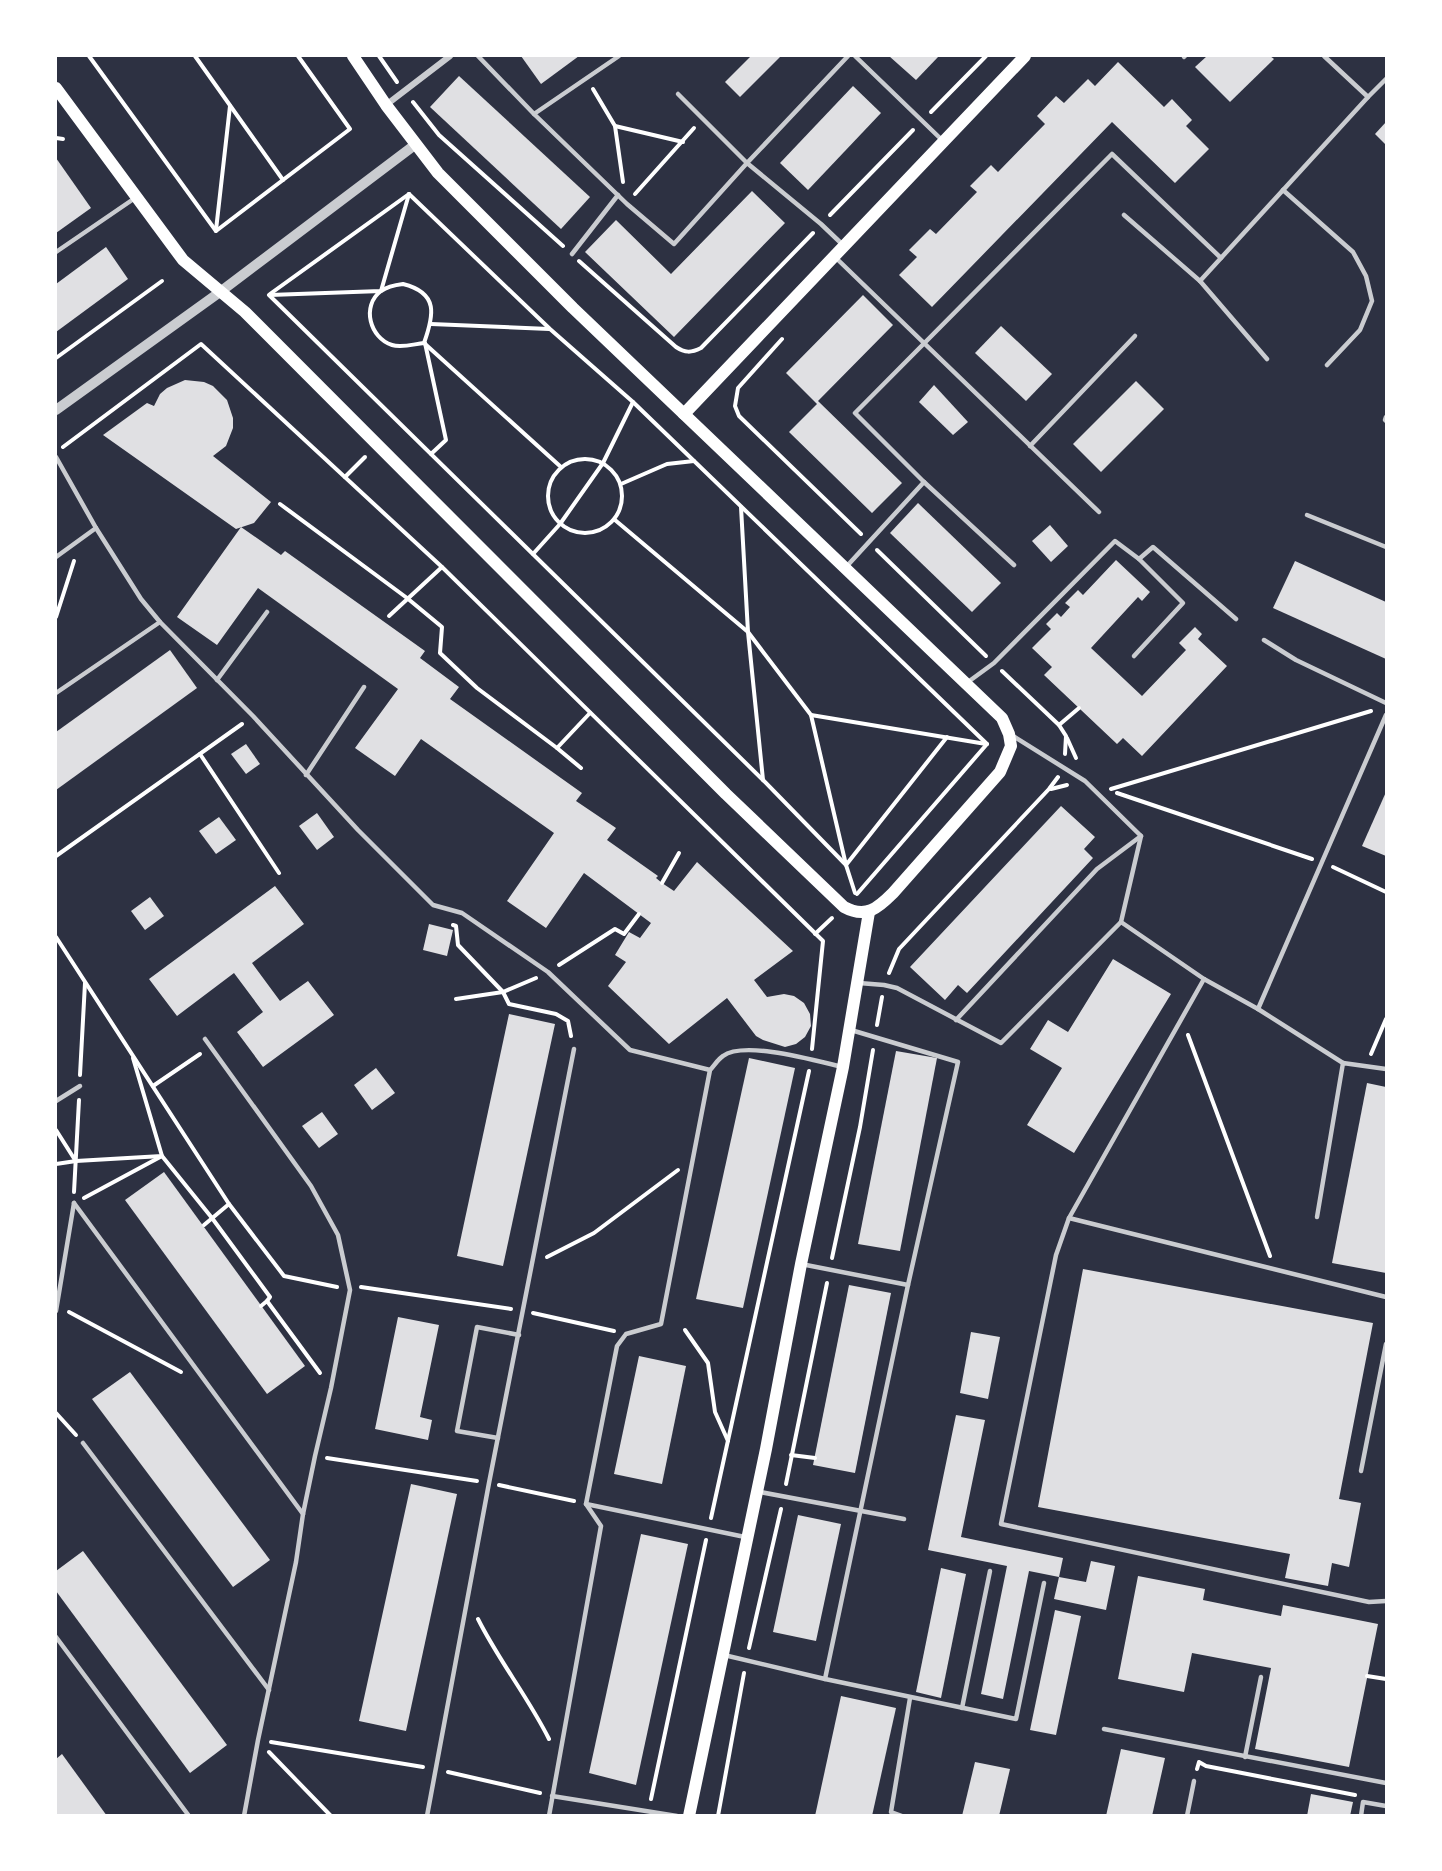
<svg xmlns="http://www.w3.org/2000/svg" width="1442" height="1871" font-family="'Times New Roman',serif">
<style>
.building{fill:#e0e0e3}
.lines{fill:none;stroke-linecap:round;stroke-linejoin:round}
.path{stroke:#fff;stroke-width:4}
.service{stroke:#caccd0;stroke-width:4.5}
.minor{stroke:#caccd0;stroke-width:6}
.tertiary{stroke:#caccd0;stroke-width:10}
.secondary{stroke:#fff;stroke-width:12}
</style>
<rect width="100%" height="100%" fill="#2d3142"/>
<g class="building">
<polygon points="521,56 579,56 541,84"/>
<polygon points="751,56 781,56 740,97 725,82"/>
<polygon points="889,56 939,56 916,80"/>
<polygon points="1207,56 1270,56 1274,59 1230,102 1195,67"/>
<polygon points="1118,62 1164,107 1172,99 1192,120 1186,126 1209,149 1175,183 1112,122 932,307 899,275 917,257 909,250 930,229 936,234 977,192 970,186 991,165 998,172 1045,124 1037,116 1056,96 1064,103 1088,79 1095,86"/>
<polygon points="459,76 590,197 561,229 430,107"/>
<polygon points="853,86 881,113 808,190 780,163"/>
<polygon points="1386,122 1386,145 1375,134"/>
<polygon points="56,158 91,208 56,233"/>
<polygon points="752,191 785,223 674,337 585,252 616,220 671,274"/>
<polygon points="106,247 128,279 56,332 56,284"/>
<polygon points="863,295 893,325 818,401 902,483 872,513 789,432 817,404 786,373"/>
<polygon points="1001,326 1052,374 1026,401 975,353"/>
<polygon points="185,380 204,382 213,386 227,400 233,418 233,428 226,446 213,456 271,502 254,523 236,529 103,435 147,403 154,406 160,394 167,388"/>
<polygon points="1136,381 1164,409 1101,472 1073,444"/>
<polygon points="934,385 968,422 953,435 919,402"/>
<polygon points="918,503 1001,583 972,612 890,533"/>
<polygon points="1050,525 1068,546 1051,562 1032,541"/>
<polygon points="241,527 281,555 285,551 425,651 420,658 459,687 450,699 582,793 576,801 616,828 607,840 658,876 656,878 662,883 674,891 697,862 793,951 754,980 767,997 784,994 794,996 804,1003 810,1014 811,1026 805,1037 796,1044 785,1047 763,1040 756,1036 727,998 669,1044 608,986 626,962 615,955 629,932 640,938 651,923 584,873 546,928 507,901 554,833 421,739 395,776 355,748 398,689 258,588 217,645 177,617"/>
<polygon points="1116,560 1150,592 1142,601 1138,597 1091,648 1142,696 1186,650 1179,643 1195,627 1202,634 1198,639 1227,666 1142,756 1123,738 1117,744 1044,675 1052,667 1032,648 1051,629 1046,624 1057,613 1061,617 1070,607 1065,603 1078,590 1083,595"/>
<polygon points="1295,561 1386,602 1386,659 1273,608"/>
<polygon points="170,650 197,688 56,790 56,732"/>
<polygon points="246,744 260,764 246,774 231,754"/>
<polygon points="1386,792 1386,856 1362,846"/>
<polygon points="1061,806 1095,837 1084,849 1093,858 967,993 958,985 945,1000 910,967"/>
<polygon points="317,813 334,837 317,850 299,826"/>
<polygon points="219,817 236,840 216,854 199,831"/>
<polygon points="275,886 304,924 252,963 280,1001 308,981 334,1015 263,1067 237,1032 263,1012 234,973 177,1016 149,979"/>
<polygon points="150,897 164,916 145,930 131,911"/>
<polygon points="429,924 453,930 447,956 423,950"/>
<polygon points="1113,959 1171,994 1074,1153 1027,1125 1062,1068 1030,1049 1048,1020 1068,1032"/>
<polygon points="509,1014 555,1024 503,1266 457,1256"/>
<polygon points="896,1051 937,1058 900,1251 858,1244"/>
<polygon points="749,1058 795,1068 743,1308 696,1299"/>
<polygon points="376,1068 395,1093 372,1110 354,1085"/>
<polygon points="1367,1083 1386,1087 1386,1273 1332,1263"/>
<polygon points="322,1112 338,1134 319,1148 302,1126"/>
<polygon points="164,1172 305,1366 267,1394 125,1200"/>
<polygon points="1083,1269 1373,1323 1339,1499 1361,1503 1349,1567 1332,1563 1328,1586 1285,1578 1290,1554 1038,1507"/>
<polygon points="849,1285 891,1293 855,1473 813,1465"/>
<polygon points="398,1317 439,1325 420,1417 432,1420 428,1440 375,1429"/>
<polygon points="971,1332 1000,1337 988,1399 960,1393"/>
<polygon points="639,1356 686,1366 662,1484 614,1474"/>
<polygon points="130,1372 270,1560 233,1587 92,1399"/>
<polygon points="956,1415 985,1420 961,1537 1063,1558 1059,1577 1029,1571 1003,1699 981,1694 1007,1566 928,1550"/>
<polygon points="411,1484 457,1494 406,1731 359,1721"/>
<polygon points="798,1515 841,1524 816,1641 773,1632"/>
<polygon points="641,1534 688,1544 636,1785 589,1773"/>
<polygon points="83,1551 227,1745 190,1773 56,1591 56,1571"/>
<polygon points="1091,1561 1115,1566 1106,1610 1054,1599 1059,1577 1086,1582"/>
<polygon points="941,1568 966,1574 941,1698 916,1692"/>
<polygon points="1138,1576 1205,1589 1203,1600 1281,1616 1283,1605 1378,1624 1349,1767 1255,1749 1271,1668 1192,1653 1184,1692 1118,1679"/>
<polygon points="1055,1610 1081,1616 1056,1735 1030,1730"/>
<polygon points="841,1696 896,1708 872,1816 815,1816"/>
<polygon points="1121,1749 1165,1758 1152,1816 1106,1816"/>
<polygon points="62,1754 107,1816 56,1816 56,1759"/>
<polygon points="975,1762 1010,1769 999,1816 962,1816"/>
<polygon points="1311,1794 1353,1802 1350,1816 1307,1816"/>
</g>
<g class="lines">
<g class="path">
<polyline points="89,56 216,231"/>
<polyline points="195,56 283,180"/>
<polyline points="379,56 397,82"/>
<polyline points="593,89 615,126 683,142"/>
<polyline points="413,102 439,135 563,246"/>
<polyline points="931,112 986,56"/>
<polyline points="615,126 623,182"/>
<polyline points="56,138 63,139"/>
<polyline points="409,194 550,329 633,402 987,744"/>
<polyline points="635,194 694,128"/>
<polyline points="830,215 913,130"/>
<polyline points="216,230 230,106"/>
<polyline points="216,231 350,129 298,56"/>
<path d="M579 261 676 347C685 353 691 353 701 348L813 233"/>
<path d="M403 284C439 293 434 315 424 343 414 344 402 348 392 345 370 338 361 306 381 291 388 286 395 285 403 284Z"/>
<polyline points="270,294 409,194"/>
<polyline points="269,295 763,780 846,865 947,737"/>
<polyline points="270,295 381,291 409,194"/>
<polyline points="431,324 549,329"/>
<polyline points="782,339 738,388 735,406 739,416 861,534"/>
<polyline points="424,343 561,467"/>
<polyline points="425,343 446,440 431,454"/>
<polyline points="56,358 162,281"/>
<polyline points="63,447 201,344 442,567 823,941 812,1049"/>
<circle cx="585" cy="496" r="37"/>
<polyline points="345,477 365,457"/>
<polyline points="621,484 667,464 694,461"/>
<polyline points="280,504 407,598 442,627 440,653 477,688 557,748 590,713"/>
<polyline points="741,507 748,632 763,780"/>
<polyline points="615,520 748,632 811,715 846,865 855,893"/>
<polyline points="877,550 986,656"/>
<polyline points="533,554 560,524 603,463 633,402"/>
<polyline points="389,616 442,567"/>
<polyline points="56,617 74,561"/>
<polyline points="1002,671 1059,725 1066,736 1065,754"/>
<polyline points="811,715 986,744"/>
<polyline points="1059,725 1079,708"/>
<polyline points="1067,738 1076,758"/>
<polyline points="557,748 581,768"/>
<polyline points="200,754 279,873"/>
<polyline points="1051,789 1067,785"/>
<polyline points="1111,789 1371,711"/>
<polyline points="1117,793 1312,859"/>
<polyline points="56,856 242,724"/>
<polyline points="1333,867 1386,892"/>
<polyline points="662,883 679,853"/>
<polyline points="857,894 987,744"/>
<polyline points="453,925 456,926 458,945 503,992 509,1004 556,1014 568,1021 571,1036"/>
<polyline points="815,934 832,918"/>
<polyline points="56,937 229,1204 284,1276 337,1287"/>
<polyline points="559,965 615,929 624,934 639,914"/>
<polyline points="889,973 899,949 1049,789 1058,777"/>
<polyline points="456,999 503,992 536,978"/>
<polyline points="877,1025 882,997"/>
<polyline points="1188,1035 1270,1256"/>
<polyline points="1371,1054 1386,1019"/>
<polyline points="80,1075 85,983"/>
<polyline points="153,1086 200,1054"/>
<polyline points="56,1130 75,1160"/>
<polyline points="56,1164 76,1161 162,1156 133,1058"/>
<polyline points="74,1192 79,1100"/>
<polyline points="84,1198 162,1156 212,1218 270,1297 267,1301"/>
<polyline points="204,1225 229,1204"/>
<polyline points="547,1257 594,1233 678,1170"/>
<polyline points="832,1258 860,1127 873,1050"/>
<polyline points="361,1287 511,1309"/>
<polyline points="261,1306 267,1301 320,1373"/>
<polyline points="69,1312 181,1372"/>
<polyline points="533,1313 614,1331"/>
<polyline points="685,1330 708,1363 715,1412 728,1441"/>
<polyline points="56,1413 76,1435"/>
<polyline points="791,1455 815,1458"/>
<polyline points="327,1458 477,1481"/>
<polyline points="786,1484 827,1283"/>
<polyline points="499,1485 574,1501"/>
<polyline points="711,1518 809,1071"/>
<path d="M478 1619C499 1661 528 1697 549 1739"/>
<polyline points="749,1648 781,1509"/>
<polyline points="1367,1676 1386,1679"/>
<polyline points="271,1742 423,1767"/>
<polyline points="269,1752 331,1816"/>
<polyline points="1197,1769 1199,1762 1206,1766 1355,1795"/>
<polyline points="448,1772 540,1793"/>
<polyline points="651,1799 706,1540"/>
<polyline points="718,1816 744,1673"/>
</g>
<g class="service">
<polyline points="478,56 534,114"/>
<polyline points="619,56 534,114 627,204 674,244 747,163 678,94"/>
<polyline points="855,56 942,140"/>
<polyline points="1324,56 1368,97"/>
<polyline points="1184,57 1185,56"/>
<polyline points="1283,190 1353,252 1366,276 1372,301 1360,330 1327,365"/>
<polyline points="1124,215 1200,281 1267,359"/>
<polyline points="843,245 821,224 747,163 848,56"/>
<polyline points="56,252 135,198"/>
<polyline points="572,254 618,195"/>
<polyline points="836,258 1099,512"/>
<polyline points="1200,281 1368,97 1386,79"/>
<polyline points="1386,417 1385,420 1386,421"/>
<polyline points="1030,446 1135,336"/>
<polyline points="56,457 96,528 141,599 160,622 253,716 358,830 433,905 462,913 548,972 630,1050 710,1070"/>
<polyline points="1307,515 1386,547"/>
<polyline points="56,557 96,528"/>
<polyline points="1014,565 924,482 855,413 1112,154 1221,258"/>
<polyline points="847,566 924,482"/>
<polyline points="1264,640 1296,660 1386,703"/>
<polyline points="1134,656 1183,603 1139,559"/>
<polyline points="217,680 267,612"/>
<polyline points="968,682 994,663 1115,541 1139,559 1153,547 1236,619"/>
<polyline points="56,693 160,622"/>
<polyline points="1013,736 1085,781 1141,836 1121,922 1204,979 1258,1009"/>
<polyline points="306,775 364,687"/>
<polyline points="859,983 884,985 897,988 1001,1043 1121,922"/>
<polyline points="956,1020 1097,869 1141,836"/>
<polyline points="205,1039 311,1186 338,1235 350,1290 331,1388 315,1456 303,1514 296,1562 258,1740 244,1816"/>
<polyline points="1343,1063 1258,1009 1386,715"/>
<polyline points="56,1101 80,1086"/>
<polyline points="74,1203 303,1514"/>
<polyline points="1317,1217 1343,1063 1386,1069"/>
<polyline points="1069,1218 1204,979"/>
<polyline points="801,1264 908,1285"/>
<polyline points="1386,1297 1069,1218 1056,1255 1001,1524 1369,1602 1386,1601"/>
<polyline points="56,1311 74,1203"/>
<polyline points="498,1438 457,1431 477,1327 519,1335"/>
<polyline points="83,1443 269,1690"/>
<polyline points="1361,1471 1386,1344"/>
<polyline points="760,1492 904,1519"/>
<polyline points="586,1504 745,1537"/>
<polyline points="56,1637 189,1816"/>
<polyline points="724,1655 825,1679 908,1285 958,1062 851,1030"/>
<polyline points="825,1679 1016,1719 1044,1583"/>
<polyline points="962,1708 990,1571"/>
<polyline points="1104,1729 1386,1783"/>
<polyline points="1245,1757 1261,1677"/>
<polyline points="552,1796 677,1816"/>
<polyline points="427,1816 489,1483 574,1049"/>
<path d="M549 1816 601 1526 586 1504 617 1346 626 1334 661 1324 710 1070C714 1066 718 1059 723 1056 744 1040 817 1061 843 1067"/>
<polyline points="902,1816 891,1812 910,1698"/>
<polyline points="1187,1816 1194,1781"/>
<polyline points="1361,1816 1363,1802 1386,1806"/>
</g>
<polyline class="minor" points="386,105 450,56"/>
<polyline class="tertiary" points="56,410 220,292 416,144"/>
<g class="secondary">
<path d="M56 88 183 260 245 312 726 794 844 907C866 919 878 908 893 893L1000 772 1011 746 1009 734 1002 718 573 308 438 173 386 105 353 56"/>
<polyline points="684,414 1025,56"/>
<polyline points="689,1816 766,1449 801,1264 843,1067 869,912"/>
</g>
</g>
<rect width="1442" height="1871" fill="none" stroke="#ffffff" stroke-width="114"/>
</svg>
